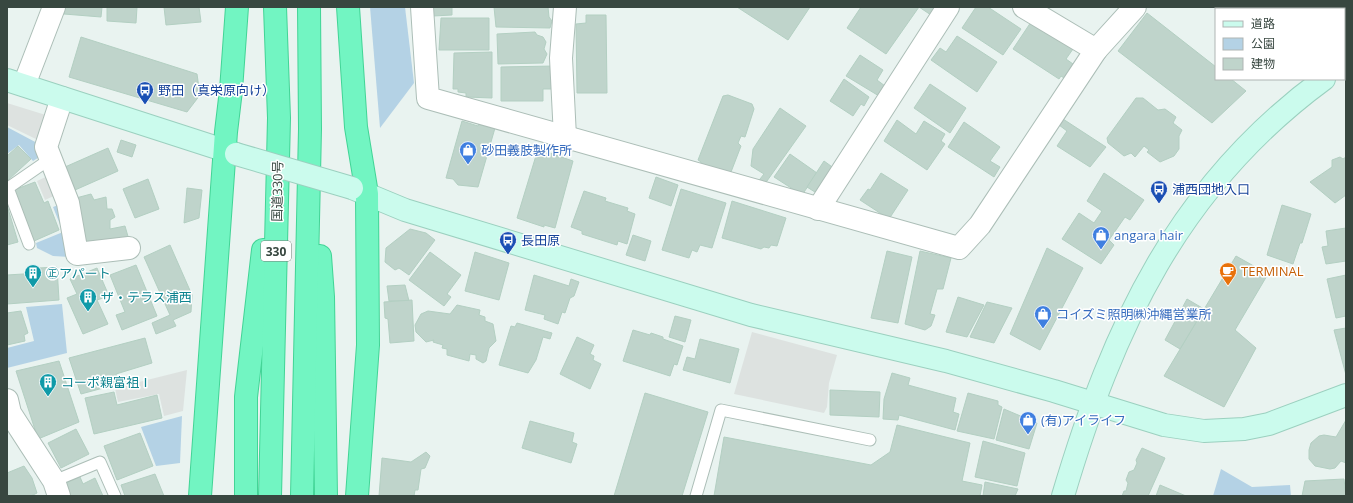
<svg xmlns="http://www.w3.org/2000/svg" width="1353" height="503" font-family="'Open Sans','Noto Sans JP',sans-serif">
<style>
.green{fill:#b4d2e5}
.parking{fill:#dde2e0}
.building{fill:#bfd4cb;stroke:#b3cfc2}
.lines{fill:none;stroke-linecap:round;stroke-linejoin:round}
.lane-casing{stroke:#acbeb7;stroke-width:13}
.street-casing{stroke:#acbeb7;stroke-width:24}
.secondary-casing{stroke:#9bd0bf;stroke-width:24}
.highway-casing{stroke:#42d496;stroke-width:24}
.lane{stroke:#fff;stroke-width:11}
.street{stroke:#fff;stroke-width:22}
.secondary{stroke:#cbfbed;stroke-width:22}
.highway{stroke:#72f5c2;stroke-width:22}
.secondary-bridge-casing{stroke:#9bd0bf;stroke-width:24;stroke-linecap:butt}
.secondary-bridge{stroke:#cbfbed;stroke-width:22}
.labels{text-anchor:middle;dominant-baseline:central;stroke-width:3;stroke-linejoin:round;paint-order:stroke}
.shield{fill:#fff;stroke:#747e79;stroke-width:1}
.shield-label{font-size:12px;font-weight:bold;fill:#384740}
.transit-label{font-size:13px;fill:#164399;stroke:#fff;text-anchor:start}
.shop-label{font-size:13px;fill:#366cbe;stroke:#fff;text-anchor:start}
.street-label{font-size:13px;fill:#384740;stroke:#fff}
.food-label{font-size:13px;fill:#c56008;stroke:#fff;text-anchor:start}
.culture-label{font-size:13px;fill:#0d838f;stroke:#fff;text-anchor:start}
</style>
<rect width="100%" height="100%" fill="#e9f3f0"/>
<g class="green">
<polygon points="370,7 405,7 414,83 380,128"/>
<polygon points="7,127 39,144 41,156 33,161 19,145 7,154"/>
<polygon points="61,204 70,257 53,256 37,248 36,243 63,232 53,207"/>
<polygon points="62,304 67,353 7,368 7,348 34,341 26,307"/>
<polygon points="182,416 180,463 156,466 141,427"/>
<polygon points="1221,469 1252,487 1290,485 1291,496 1213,496"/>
</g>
<g class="parking">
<polygon points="7,103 49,116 40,141 7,125"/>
<polygon points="50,175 56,195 45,200 37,181"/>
<polygon points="752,332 837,355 829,383 827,407 824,413 734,394"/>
<polygon points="187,370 183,411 164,416 159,394 118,402 115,388"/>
</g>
<g class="building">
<polygon points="65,7 102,7 101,17 64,14"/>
<polygon points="107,7 137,7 136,23 107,21"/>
<polygon points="164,7 199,7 201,22 166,25"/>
<polygon points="433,7 452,7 452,15 433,16"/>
<polygon points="494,7 548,7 549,17 552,21 550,28 496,27"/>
<polygon points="737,7 810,7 788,40"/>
<polygon points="861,7 919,7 886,54 847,28"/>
<polygon points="919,7 937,7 931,15"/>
<polygon points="976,7 988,7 1021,29 1003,55 962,28"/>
<polygon points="1305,7 1327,7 1325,9 1307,9"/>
<polygon points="1147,13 1216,67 1216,79 1231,79 1246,91 1212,123 1118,51"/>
<polygon points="586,15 606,15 607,93 577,93 576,24 586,23"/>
<polygon points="441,18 489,18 489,50 439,50"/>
<polygon points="1031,22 1073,49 1066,59 1073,64 1064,78 1061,76 1059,79 1013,49"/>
<polygon points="535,32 537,35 543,37 546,42 544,49 547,54 543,63 498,64 497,34"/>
<polygon points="957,36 997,62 977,92 931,60 940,48 946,52"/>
<polygon points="81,37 197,74 200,95 187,112 69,77"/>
<polygon points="492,52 492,98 466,97 466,93 458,92 458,89 453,89 454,53"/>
<polygon points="860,55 883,70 877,80 885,86 879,96 846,76"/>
<polygon points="554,66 555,89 543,89 543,101 501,101 501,67"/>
<polygon points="844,79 869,97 864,106 861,104 853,116 830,101"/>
<polygon points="930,84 966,108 950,133 914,108"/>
<polygon points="728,95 752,104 754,109 745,137 741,136 738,143 741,146 731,172 726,174 700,165 701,162 698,160 723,96"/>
<polygon points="1136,98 1143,98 1158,110 1165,109 1176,117 1173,123 1182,130 1179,136 1179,149 1174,156 1160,162 1147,152 1149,150 1144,146 1135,157 1131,153 1124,156 1108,143 1107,138"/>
<polygon points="780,108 806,126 762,188 756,184 764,174 751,166 753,149"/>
<polygon points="1063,119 1106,147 1090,167 1057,146 1067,131 1059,125"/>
<polygon points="897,120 916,134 924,121 945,134 941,141 945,144 927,170 884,141"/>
<polygon points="462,121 478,126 480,122 495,128 478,187 458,185 453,179 446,178"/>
<polygon points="964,122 1000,147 990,161 1000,167 994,177 948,147"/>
<polygon points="121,140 136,145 132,157 117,152"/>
<polygon points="18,146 31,159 7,181 7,156"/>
<polygon points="108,148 118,171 75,190 65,167"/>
<polygon points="538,149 573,161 555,228 544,225 544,227 517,218"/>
<polygon points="790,154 817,173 802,195 774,177"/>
<polygon points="1340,157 1343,159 1346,157 1346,195 1335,203 1310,182 1332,167 1332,160"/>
<polygon points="824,161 835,169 818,194 807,187"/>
<polygon points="881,173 908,190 889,219 860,200 868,189 870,190"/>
<polygon points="1104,173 1144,200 1130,220 1125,217 1109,240 1114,245 1101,264 1062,239 1079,213 1094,223 1102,211 1087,201"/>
<polygon points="656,177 678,185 671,206 649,198"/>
<polygon points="148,179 159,209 135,218 123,189"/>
<polygon points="35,182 44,203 48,201 59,230 34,241 14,190"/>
<polygon points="187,188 202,190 199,218 184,223"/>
<polygon points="681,189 726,203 712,248 700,245 697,252 692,250 689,258 662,250"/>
<polygon points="584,191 606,198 605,201 628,208 627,211 635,214 627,244 618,241 617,245 582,234 582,231 571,227"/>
<polygon points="91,194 94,200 106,197 107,209 112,209 115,217 110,220 110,229 125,226 129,240 93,247 83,240 76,198"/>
<polygon points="732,201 786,218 777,246 771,245 769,248 764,247 761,249 722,238"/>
<polygon points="7,205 18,242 7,245"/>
<polygon points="1282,205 1311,214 1302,243 1300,243 1293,264 1267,255"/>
<polygon points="1346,228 1346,261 1326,264 1322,247 1328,246 1326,231"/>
<polygon points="410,229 426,233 435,240 409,275 399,268 395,270 385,262 386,248"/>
<polygon points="633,235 651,241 645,261 626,255"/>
<polygon points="170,245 192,295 191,312 173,320 176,326 156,334 152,323 170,315 144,257"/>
<polygon points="1047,248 1083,268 1040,350 1010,334"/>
<polygon points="887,251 912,257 898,323 871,318"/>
<polygon points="920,251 951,258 943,289 937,289 930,314 935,315 931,326 925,330 905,324"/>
<polygon points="430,252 461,275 447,294 451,297 444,306 409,280"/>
<polygon points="475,252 509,263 499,300 465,291"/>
<polygon points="1236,256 1268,274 1235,330 1256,348 1224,407 1164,376"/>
<polygon points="136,265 157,316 122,330 116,315 125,312 110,275"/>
<polygon points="57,267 59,300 7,304 7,275 39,273 39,268"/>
<polygon points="97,268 109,296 97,300 108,324 83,334 67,298 77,294 70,279"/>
<polygon points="534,275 569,286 571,279 579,282 574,296 570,298 565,313 562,312 558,324 544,319 545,315 525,310"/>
<polygon points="1346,275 1346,316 1336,318 1327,279"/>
<polygon points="405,285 409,301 389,301 387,286"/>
<polygon points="958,297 984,305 967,337 946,332"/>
<polygon points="1187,299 1204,309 1180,349 1165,340"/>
<polygon points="412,300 414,341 390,343 388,319 385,318 384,302"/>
<polygon points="987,302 1012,308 994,343 970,337"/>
<polygon points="457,305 480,310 479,315 485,317 485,321 493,324 496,341 489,348 486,361 483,363 476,359 476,355 470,354 469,361 447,355 447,349 442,348 443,345 433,342 434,340 426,342 416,332 415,325 421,314 428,311 450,314"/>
<polygon points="21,311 28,333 24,335 25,341 7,345 7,313"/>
<polygon points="675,316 691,320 685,342 669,337"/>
<polygon points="517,323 552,333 550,339 543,337 536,360 528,373 499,365 511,326 515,327"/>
<polygon points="1346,328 1346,375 1334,330"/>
<polygon points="633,330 650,335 651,333 663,337 663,339 683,346 677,365 674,364 670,376 623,361"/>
<polygon points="577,337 594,345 590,354 594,356 593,360 601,364 590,389 560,374"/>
<polygon points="145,338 152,363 116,374 118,384 81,394 69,358"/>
<polygon points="700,339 739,349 730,383 683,370 687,357 695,359"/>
<polygon points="59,361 79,422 38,439 16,371"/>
<polygon points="892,373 910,378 908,385 956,398 953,412 959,414 955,430 899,415 898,420 883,419 884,399"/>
<polygon points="830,390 880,392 879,417 830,415"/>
<polygon points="114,392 117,405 157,395 162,418 94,434 85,398"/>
<polygon points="645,393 708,412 682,496 614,496"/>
<polygon points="968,393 998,401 998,405 1002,407 994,439 957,431"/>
<polygon points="1004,409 1037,423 1029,449 996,440"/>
<polygon points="1346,420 1346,463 1341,461 1335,468 1330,469 1315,466 1309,459 1309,450 1311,443 1319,436 1324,435 1336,437"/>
<polygon points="530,421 574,433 572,442 577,444 571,463 522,448"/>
<polygon points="897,425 970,443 962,481 982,485 980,496 714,496 724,437 871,465 890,452"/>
<polygon points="76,429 89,454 61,468 48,443"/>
<polygon points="140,433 153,466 117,480 104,446"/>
<polygon points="983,441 1025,453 1017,486 975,477"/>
<polygon points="1142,448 1165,458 1148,496 1122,496 1124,491 1126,491 1128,483 1126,480 1129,472 1134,470 1137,463 1136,460"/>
<polygon points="426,452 430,456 425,468 421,469 418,490 415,490 414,496 379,496 382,458 411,462"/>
<polygon points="24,466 32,478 37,493 31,496 7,496 7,473"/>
<polygon points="155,474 164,496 125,496 121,485"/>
<polygon points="80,477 83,484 95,478 103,496 71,496 66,483"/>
<polygon points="1344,479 1346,496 1302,496 1305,481"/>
<polygon points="985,482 1018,489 1015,496 983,496"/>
<polygon points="1160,485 1186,496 1156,496"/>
</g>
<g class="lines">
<g class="lane-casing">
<g id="lane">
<polyline points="29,244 8,188 50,159"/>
<polyline points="54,481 100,462 115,496"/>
<polyline points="696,496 721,410 870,440"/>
</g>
</g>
<g class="street-casing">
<g id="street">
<polyline points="422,7 428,98 959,248 980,225 1096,50 1135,7"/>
<polyline points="1024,7 1096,50"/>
<polyline points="24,85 54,7"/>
<polyline points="62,98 46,147 68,203 77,254 129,248"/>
<polyline points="565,137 561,58 565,7"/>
<polyline points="818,209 948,7"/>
<polyline points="7,400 10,413 54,481 59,496"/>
</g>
</g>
<g class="secondary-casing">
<g id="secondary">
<polyline points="1344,64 1346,63"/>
<polyline points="7,80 236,154"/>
<polyline points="352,188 405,210 751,315 946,361 1054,391 1164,425 1204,431 1244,429 1269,424 1346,395"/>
<path d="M1063 496C1113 327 1178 186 1324 79"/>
</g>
</g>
<g class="highway-casing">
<g id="highway">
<polyline points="348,7 356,127 367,194 368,345 357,496"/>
<polyline points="320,256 323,297 326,496"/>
<polyline points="200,496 226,132 231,90 237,7"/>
<polyline points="246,496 246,397 263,250"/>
<polyline points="270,496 279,118 275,7"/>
<polyline points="302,496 310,129 309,7"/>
</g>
</g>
<use href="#lane" class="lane"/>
<use href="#street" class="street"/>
<use href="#secondary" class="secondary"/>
<use href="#highway" class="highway"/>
<g class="secondary-bridge-casing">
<polyline id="secondary-bridge" points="236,154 352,188"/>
</g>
<use href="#secondary-bridge" class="secondary-bridge"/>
</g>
<defs>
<g id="bus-pin" transform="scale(0.9)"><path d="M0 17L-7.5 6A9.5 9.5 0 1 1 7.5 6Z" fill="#1a4fb4" stroke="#fff"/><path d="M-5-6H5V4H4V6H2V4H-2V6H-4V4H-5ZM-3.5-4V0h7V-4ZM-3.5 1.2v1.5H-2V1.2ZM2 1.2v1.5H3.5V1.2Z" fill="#fff"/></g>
<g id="shop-pin" transform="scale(0.9)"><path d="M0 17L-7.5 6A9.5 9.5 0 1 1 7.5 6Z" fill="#3f7fe0" stroke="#fff"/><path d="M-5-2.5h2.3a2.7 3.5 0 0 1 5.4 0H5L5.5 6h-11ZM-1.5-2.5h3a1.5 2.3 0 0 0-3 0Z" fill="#fff"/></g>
<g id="cafe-pin" transform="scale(0.9)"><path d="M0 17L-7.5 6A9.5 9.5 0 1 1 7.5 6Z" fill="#e8710a" stroke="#fff"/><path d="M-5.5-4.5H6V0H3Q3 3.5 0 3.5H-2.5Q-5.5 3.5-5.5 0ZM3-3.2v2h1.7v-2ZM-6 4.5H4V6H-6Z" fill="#fff"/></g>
<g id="building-pin" transform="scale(0.9)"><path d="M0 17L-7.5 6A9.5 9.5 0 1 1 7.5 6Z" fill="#0f9aa8" stroke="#fff"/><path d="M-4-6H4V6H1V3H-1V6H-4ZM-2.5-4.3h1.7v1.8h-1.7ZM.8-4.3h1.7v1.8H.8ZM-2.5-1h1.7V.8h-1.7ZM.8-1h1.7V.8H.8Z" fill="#fff"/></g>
</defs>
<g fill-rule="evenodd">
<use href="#bus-pin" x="145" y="90"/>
<use href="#shop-pin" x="468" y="150"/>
<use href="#bus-pin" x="1159" y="189"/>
<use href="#shop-pin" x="1101" y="235"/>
<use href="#bus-pin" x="508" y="240"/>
<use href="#cafe-pin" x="1228" y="271"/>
<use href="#building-pin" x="33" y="273"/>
<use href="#building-pin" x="88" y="297"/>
<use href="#shop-pin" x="1043" y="314"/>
<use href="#building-pin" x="48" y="382"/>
<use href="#shop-pin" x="1028" y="420"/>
</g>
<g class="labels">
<rect class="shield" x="261" y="241" width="30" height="20" rx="3"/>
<g class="shield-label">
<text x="276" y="251">330</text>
</g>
<g class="transit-label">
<text x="158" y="90">野田（真栄原向け）</text>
<text x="1172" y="189">浦西団地入口</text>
<text x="521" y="240">長田原</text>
</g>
<g class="shop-label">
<text x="481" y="150">砂田義肢製作所</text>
<text x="1114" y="235">angara hair</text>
<text x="1056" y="314">コイズミ照明㈱沖縄営業所</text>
<text x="1041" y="420">(有)アイライフ</text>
</g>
<g class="street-label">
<text transform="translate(277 191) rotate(-89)">国道330号</text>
</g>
<g class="food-label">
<text x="1241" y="271">TERMINAL</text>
</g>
<g class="culture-label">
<text x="46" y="273">㊣アパート</text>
<text x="101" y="297">ザ・テラス浦西</text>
<text x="61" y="382">コーポ親富祖Ⅰ</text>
</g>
</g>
<rect width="1353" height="503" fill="none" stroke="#384740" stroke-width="16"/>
<rect x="1215" y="8" width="130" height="72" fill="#ffffff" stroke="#afb5b3"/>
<rect x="1223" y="21" width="20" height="6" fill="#cbfbed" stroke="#afb5b3"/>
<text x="1251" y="28" font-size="12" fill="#384740">道路</text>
<rect x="1223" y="38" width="20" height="12" fill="#b4d2e5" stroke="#afb5b3"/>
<text x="1251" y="48" font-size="12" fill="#384740">公園</text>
<rect x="1223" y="58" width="20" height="12" fill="#bfd4cb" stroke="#afb5b3"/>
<text x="1251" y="68" font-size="12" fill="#384740">建物</text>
</svg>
